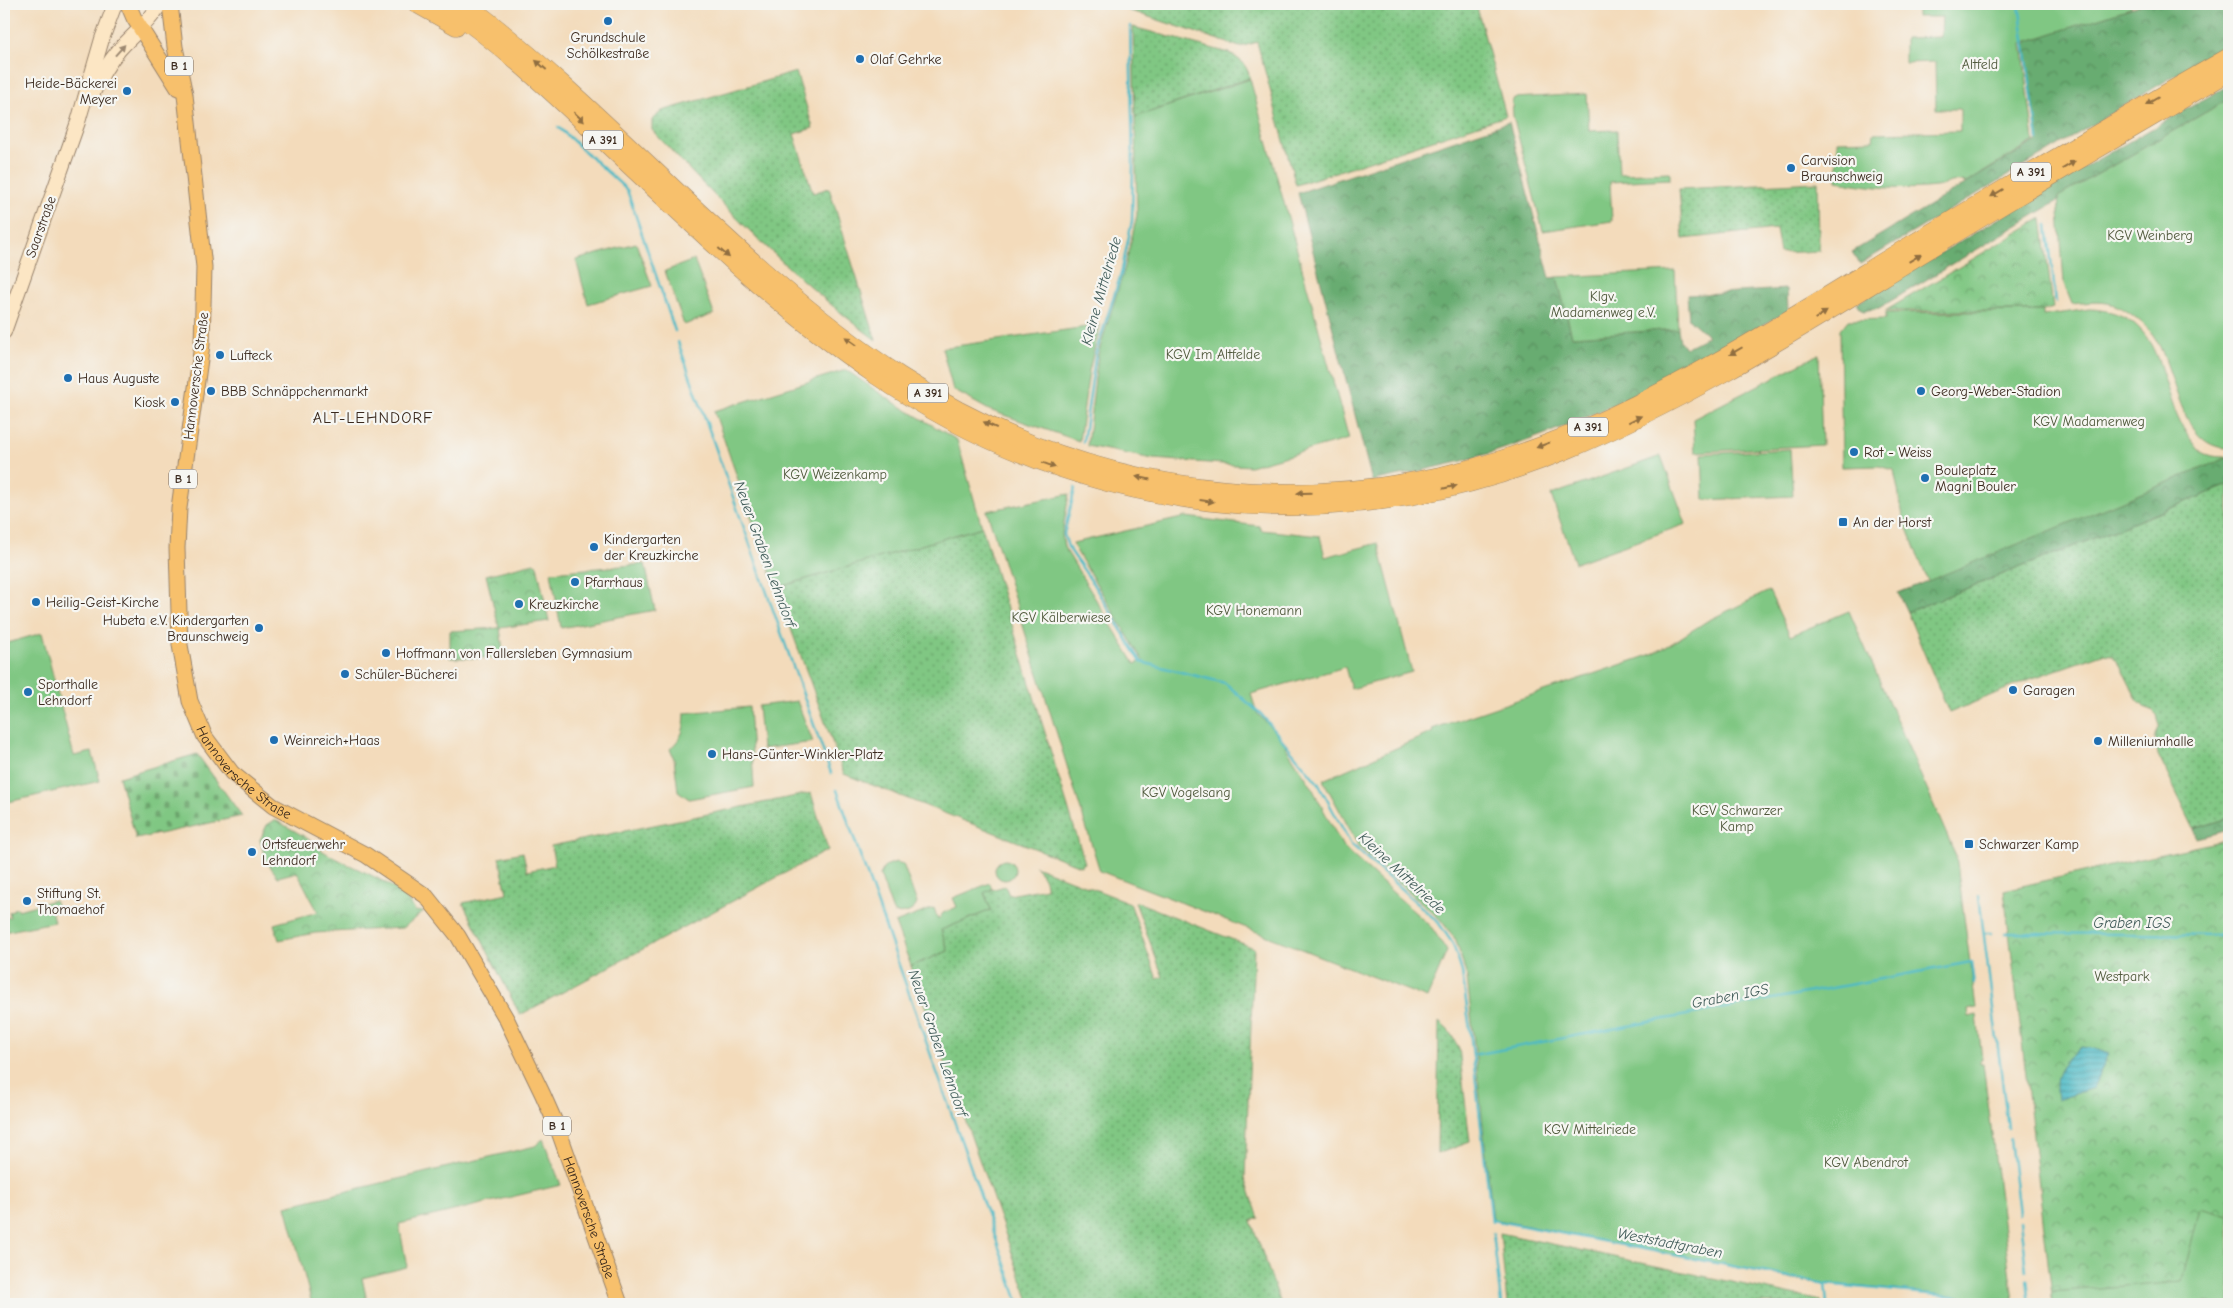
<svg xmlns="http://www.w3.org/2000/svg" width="2233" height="1308" font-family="'Comic Neue',sans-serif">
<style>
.grass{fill:url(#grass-dots);stroke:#5e7850}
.forest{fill:url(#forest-crowns);stroke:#526b48}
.cemetery{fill:url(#cemetery-stones);stroke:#5e7850}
.park{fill:url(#park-crowns);stroke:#5e7850}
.garden{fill:#80c783;stroke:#5e7850}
.water{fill:url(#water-rules);stroke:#447272}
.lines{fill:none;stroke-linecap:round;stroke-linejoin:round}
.stream{stroke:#4cbac6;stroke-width:2.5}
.secondary-casing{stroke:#97826c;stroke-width:16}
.primary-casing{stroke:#97826c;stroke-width:17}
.highway-casing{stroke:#97826c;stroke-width:19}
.secondary{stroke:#fce6c4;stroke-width:14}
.primary{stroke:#f7c06c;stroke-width:15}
.highway{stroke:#f7c06c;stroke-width:18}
.oneway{fill:#9c8871}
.oneway2{fill:#906e41}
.poi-dot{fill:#1f6fb2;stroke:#f6f6f2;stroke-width:2}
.labels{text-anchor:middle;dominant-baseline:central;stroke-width:4.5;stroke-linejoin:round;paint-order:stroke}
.shield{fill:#f6f6f2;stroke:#73675e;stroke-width:1}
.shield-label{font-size:12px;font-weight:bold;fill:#3b2a1e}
.poi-label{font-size:14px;fill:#3b2a1e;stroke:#f6f6f2;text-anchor:start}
.park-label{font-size:14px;fill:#50593c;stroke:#f6f6f2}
.street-label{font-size:14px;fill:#3b2a1e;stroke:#f6f6f2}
.water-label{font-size:15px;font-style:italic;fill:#415c59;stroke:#f6f6f2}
.quarter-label{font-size:16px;letter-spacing:1px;fill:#3b2a1e;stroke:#f6f6f2}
</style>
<defs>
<pattern id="grass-dots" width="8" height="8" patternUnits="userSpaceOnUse" patternTransform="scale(1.25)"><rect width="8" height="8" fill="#80c783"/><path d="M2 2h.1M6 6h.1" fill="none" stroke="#6aa26b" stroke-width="1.8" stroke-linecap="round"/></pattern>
<pattern id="forest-crowns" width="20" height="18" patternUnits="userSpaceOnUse" patternTransform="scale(1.25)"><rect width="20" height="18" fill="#68ac71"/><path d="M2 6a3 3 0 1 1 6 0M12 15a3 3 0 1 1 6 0" fill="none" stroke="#578c5c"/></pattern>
<pattern id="cemetery-stones" width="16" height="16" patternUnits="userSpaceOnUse" patternTransform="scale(1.25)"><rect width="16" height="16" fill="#80c783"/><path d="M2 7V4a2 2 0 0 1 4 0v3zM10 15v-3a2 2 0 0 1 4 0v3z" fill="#6aa26b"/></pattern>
<pattern id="park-crowns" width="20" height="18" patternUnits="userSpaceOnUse" patternTransform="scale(1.25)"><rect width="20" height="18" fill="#80c783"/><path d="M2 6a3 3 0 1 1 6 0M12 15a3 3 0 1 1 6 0" fill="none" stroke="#6aa26b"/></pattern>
<pattern id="water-rules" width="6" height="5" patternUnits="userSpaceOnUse" patternTransform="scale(1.25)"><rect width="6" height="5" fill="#4cbac6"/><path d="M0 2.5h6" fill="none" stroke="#4097a0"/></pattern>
</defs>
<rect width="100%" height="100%" fill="#f6f6f2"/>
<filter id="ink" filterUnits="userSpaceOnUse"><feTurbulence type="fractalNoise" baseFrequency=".02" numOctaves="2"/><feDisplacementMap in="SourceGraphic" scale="10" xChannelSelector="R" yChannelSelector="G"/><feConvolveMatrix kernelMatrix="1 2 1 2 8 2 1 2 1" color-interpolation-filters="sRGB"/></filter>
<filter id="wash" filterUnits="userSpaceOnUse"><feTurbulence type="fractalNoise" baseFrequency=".0096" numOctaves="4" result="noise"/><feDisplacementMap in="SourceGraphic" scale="20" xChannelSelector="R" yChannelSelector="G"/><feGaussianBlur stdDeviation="1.12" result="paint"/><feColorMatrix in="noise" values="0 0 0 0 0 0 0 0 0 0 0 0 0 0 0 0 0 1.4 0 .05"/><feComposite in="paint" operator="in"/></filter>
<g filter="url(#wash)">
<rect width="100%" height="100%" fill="#f3dbbb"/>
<g class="grass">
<polygon points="1128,4 1476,4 1506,116 1296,185 1257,42 1240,47 1128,10"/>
<path d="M1133 27 1229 53C1241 60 1247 65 1250 78L1135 117Z"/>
<path d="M796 72 813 128 794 134 813 193 829 188 876 340C794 279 722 205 652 130V120L662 111Z"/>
<polygon points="1818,182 1819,251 1780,253 1776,229 1683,239 1679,189"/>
<polygon points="2229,485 2229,818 2194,829 2158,755 2155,737 2160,725 2157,715 2152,710 2144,707 2138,701 2120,665 2112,655 2102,654 2030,679 1949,713 1907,612"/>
<polygon points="982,527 1085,863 1080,866 844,774 776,588"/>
<polygon points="811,793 828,850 520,1015 463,903 507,893 499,857 523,852 527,871 555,865 551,846"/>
<path d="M1035 866 1130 903 1157 979 1163 977 1135 902H1137L1254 948 1245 1178 1259 1218 1251 1221 1281 1304H1030L911 966 948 951 941 930 991 910 984 892 1005 886 1009 895 1046 888C1047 880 1040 872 1035 866Z"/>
<polygon points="1439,1022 1449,1031 1459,1048 1470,1142 1437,1154"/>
<polygon points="1500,1233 1821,1301 1822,1304 1507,1304"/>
</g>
<g class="forest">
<polygon points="2143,4 2229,4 2229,43 1860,264 1852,252 2038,140 2024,47 2028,41"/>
<polygon points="2229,85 2229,99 2058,197 2058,201 1879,308 1863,311 1857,303 2095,161"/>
<path d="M1509 122 1550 278 1557 277 1572 336 1678 329 1680 341 1685 348 1708 336 1689 319 1687 295 1787 289 1788 311C1699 361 1610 413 1512 446 1467 462 1419 471 1372 481L1298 193Z"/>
<polygon points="2229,457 2229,485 1907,612 1898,593"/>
<polygon points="2229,818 2229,830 2196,838 2194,829"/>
</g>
<polygon class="cemetery" points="197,754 242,816 136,839 119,777"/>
<g class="park">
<polygon points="2042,218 2053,308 2043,311 1885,311"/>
<polygon points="534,563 537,565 549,621 500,628 504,658 450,658 450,631 499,628 486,575"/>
<path d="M275 820C287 827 300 833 311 841 316 844 319 849 323 851 350 869 399 880 415 911L424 912 402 928 315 933 279 940 274 924 318 912 297 872 278 877 266 861 260 840 267 825Z"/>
<polygon points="2229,839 2229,1304 2053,1304 2004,890"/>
</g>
<g class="garden">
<path d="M1917 4H2133L2130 8 2022 43 2034 141 1966 183C1946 179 1950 185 1936 187 1902 191 1869 187 1837 181V141L1873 140 1874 133 1960 131V109H1936L1935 62 1905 63V38L1941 37 1942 17H1917Z"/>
<polygon points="1250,79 1349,439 1250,466 1153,459 1087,446 1098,354 1125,267 1137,215 1135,117"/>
<polygon points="1587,94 1589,131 1617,130 1619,174 1670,172 1670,179 1610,182 1612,221 1543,231 1513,116 1512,102 1514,98"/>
<path d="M2229 99V448C2179 449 2176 369 2155 338 2149 328 2140 321 2131 314 2124 309 2115 304 2107 303 2096 301 2083 303 2072 304L2064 284 2058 197Z"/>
<polygon points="636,243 652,286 588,304 576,260"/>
<polygon points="694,260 714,314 684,325 665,271"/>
<polygon points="1675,271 1678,329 1572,336 1557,277"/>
<path d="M2089 309C2173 311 2154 398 2193 442 2196 446 2199 451 2203 453 2211 457 2222 457 2229 457L1928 581 1904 521 1894 470 1879 466 1842 467 1840 330 1848 320 1886 319V313L2043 311V316Z"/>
<polygon points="1100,325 1089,371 1079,441 989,410 953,390 942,348"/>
<polygon points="1819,354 1822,445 1695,452 1693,419"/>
<polygon points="846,370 890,400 957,440 982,527 776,588 714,411"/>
<polygon points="1790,449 1793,496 1704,500 1702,454"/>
<polygon points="1661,456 1686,524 1575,563 1551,495"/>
<polygon points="1069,494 1062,534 1064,547 1135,664 1143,661 1074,547 1073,543 1186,517 1259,526 1261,530 1320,536 1325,557 1378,543 1412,672 1351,689 1345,667 1251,694 1257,713 1288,745 1285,746 1310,784 1343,847 1432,928 1447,951 1427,998 1100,871 987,511"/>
<polygon points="645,564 655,610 561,628 551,572"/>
<polygon points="1769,591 1790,636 1849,611 1956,856 1976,1008 1968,1010 1969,1017 1977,1015 1982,1059 1980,1059 1980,1063 1983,1063 2013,1301 1809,1282 1493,1219 1467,977 1456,940 1440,919 1360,848 1323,780 1433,732 1432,729 1652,654 1666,647 1707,621"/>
<polygon points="42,633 74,756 92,752 100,781 4,803 4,644"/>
<polygon points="797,701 813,742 762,749 758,706"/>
<path d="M749 707 754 787 689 799 678 791 674 759 670 749C683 736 684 731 685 713Z"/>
<circle cx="1005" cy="870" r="10"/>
<path d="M896 862 903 864 917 903C915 912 903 915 894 913L892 909 880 875 885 866Z"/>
<polygon points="990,883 992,889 984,893 991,910 941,930 948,951 911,966 895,923 934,908 938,920 943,913 957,907 953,898"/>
<polygon points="54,900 57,907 51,909 54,922 4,932 4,914 5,918 10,917 9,912 13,911 13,909 18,908 18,910"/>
<polygon points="543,1139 561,1185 399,1224 407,1267 362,1278 367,1301 356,1304 312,1304 286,1206 535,1146"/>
<polygon points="2200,1208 2229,1216 2229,1304 2053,1304 2052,1292 2182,1281"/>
</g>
<path class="water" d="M2081 1047 2098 1049 2109 1053 2093 1088 2057 1100C2053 1071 2061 1066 2081 1047Z"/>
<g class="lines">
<g class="stream">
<polyline points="2019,4 2038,140"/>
<polyline points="1131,11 1131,4"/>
<polyline points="558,127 627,190 675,331"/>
<polyline points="2047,225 2056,302"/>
<polyline points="678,342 831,773"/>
<polyline points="1083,442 1096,352 1121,274 1132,221 1133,163 1130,26"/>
<polyline points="1075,488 1064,534 1068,547 1090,579 1141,662 1225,683 1261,714 1318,783 1351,844 1438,922 1453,944 1462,972 1470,1030 1492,1222"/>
<polyline points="837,790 1019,1304"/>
<polyline points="1979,896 2008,1128"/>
<polyline points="1984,933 1991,933"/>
<polyline points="2005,933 2229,935"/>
<polyline points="1473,1055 1971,962 1974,984"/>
<polyline points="2010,1139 2019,1214"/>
<polyline points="1492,1220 1825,1284 1827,1304"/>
<polyline points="2020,1221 2026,1270"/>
<polyline points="1493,1233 1501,1304"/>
<polyline points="2027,1279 2030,1304"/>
<polyline points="1825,1284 2012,1302"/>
</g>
</g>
</g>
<g filter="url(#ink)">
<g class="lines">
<g class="secondary-casing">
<g id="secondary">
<path d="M93 93C100 77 108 63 119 50 133 34 150 22 160 4"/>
<polyline points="4,332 78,122 102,39 115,4"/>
</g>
</g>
<g class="primary-casing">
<g id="primary">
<polyline points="128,4 134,18 178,88"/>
<path id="s1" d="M170 4 175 47 185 95 204 267 202 345 179 508 177 548 180 645 190 701 205 737 232 773 273 806 366 855 426 896 458 936 507 1020 543 1095 558 1129 620 1304"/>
</g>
</g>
<g class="highway-casing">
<g id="highway">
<polyline points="417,4 456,26"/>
<path d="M443 4C503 45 555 95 608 145 693 225 777 308 874 374 1083 516 1330 547 1564 451 1683 402 1791 334 1900 267 2009 200 2119 136 2229 72"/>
<path d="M466 4C618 119 739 272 900 376 1102 507 1341 528 1564 437 1678 390 1782 324 1886 260 2000 191 2114 123 2229 57"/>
</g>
</g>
<use href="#secondary" class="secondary"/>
<use href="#primary" class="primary"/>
<use href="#highway" class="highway"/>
</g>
<defs><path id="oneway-solid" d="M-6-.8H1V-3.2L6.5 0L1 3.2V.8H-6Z" transform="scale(1.25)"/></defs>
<use class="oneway" href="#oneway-solid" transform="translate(120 50) rotate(-48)"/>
<g class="oneway2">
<use href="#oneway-solid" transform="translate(541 65) rotate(-139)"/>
<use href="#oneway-solid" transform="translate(2152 101) rotate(150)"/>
<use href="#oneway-solid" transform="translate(579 117) rotate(43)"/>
<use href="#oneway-solid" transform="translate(2069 165) rotate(-31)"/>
<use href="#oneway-solid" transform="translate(1997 193) rotate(149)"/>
<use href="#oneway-solid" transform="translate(724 253) rotate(41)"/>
<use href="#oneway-solid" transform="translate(1915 258) rotate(-31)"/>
<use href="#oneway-solid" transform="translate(1821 315) rotate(-32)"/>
<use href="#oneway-solid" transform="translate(851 341) rotate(-144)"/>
<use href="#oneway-solid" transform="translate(1736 351) rotate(150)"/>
<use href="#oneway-solid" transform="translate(1635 419) rotate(-26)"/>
<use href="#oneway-solid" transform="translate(990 425) rotate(-155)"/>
<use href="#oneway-solid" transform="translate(1543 445) rotate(159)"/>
<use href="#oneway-solid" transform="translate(1049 465) rotate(20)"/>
<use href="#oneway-solid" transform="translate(1143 478) rotate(-169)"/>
<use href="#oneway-solid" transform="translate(1450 487) rotate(-13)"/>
<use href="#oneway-solid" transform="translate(1304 493) rotate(179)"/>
<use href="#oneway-solid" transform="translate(1207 501) rotate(7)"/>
</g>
</g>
<g class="poi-dot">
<circle cx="608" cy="21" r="5"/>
<circle cx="860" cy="59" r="5"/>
<circle cx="127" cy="91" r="5"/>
<circle cx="1791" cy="168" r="5"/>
<circle cx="220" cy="355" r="5"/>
<circle cx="68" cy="378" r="5"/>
<circle cx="211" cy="391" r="5"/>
<circle cx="1921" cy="391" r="5"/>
<circle cx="175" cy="402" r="5"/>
<circle cx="1854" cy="452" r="5"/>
<circle cx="1925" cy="478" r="5"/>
<rect x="1838" y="517" width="10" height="10" rx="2.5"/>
<circle cx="594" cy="547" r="5"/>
<circle cx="575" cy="582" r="5"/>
<circle cx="36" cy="602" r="5"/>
<circle cx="519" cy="604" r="5"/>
<circle cx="259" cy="628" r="5"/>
<circle cx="386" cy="653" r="5"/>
<circle cx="345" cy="674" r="5"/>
<circle cx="2013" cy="690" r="5"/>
<circle cx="28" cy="692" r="5"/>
<circle cx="274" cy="740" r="5"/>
<circle cx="2098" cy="741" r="5"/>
<circle cx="712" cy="754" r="5"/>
<rect x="1964" y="839" width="10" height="10" rx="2.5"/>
<circle cx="252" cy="852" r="5"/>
<circle cx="27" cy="901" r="5"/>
</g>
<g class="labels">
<g class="shield">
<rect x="165" y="56.5" width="28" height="19" rx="4"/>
<rect x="583" y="130.5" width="40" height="19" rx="4"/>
<rect x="2011" y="162.5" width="40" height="19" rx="4"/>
<rect x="908" y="383.5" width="40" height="19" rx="4"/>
<rect x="1568" y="417.5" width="40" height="19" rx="4"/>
<rect x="169" y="469.5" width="28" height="19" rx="4"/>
<rect x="543" y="1116.5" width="28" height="19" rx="4"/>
</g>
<g class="shield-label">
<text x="179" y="66">B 1</text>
<text x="603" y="140">A 391</text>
<text x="2031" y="172">A 391</text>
<text x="928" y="393">A 391</text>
<text x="1588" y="427">A 391</text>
<text x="183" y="479">B 1</text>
<text x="557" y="1126">B 1</text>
</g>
<g class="poi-label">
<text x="608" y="37" text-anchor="middle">Grundschule<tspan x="608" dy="16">Schölkestraße</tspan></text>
<text x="870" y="59">Olaf Gehrke</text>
<text x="117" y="83" text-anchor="end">Heide-Bäckerei<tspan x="117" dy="16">Meyer</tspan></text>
<text x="1801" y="160">Carvision<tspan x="1801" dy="16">Braunschweig</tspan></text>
<text x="230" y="355">Lufteck</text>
<text x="78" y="378">Haus Auguste</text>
<text x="221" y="391">BBB Schnäppchenmarkt</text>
<text x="1931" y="391">Georg-Weber-Stadion</text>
<text x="165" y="402" text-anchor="end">Kiosk</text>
<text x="1864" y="452">Rot - Weiss</text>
<text x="1935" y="470">Bouleplatz<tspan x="1935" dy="16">Magni Bouler</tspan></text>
<text x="1853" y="522">An der Horst</text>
<text x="604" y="539">Kindergarten<tspan x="604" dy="16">der Kreuzkirche</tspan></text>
<text x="585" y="582">Pfarrhaus</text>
<text x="46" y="602">Heilig-Geist-Kirche</text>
<text x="529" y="604">Kreuzkirche</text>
<text x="249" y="620" text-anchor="end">Hubeta e.V. Kindergarten<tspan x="249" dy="16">Braunschweig</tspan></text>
<text x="396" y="653">Hoffmann von Fallersleben Gymnasium</text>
<text x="355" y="674">Schüler-Bücherei</text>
<text x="38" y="684">Sporthalle<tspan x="38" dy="16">Lehndorf</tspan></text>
<text x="2023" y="690">Garagen</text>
<text x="284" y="740">Weinreich+Haas</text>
<text x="2108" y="741">Milleniumhalle</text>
<text x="722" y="754">Hans-Günter-Winkler-Platz</text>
<text x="262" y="844">Ortsfeuerwehr<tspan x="262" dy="16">Lehndorf</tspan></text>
<text x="1979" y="844">Schwarzer Kamp</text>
<text x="37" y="893">Stiftung St.<tspan x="37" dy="16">Thomaehof</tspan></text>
</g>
<g class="park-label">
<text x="1980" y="64">Altfeld</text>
<text x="2150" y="235">KGV Weinberg</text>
<text x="1603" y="296">Klgv.<tspan x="1603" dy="16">Madamenweg e.V.</tspan></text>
<text x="1213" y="354">KGV Im Altfelde</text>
<text x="2089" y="421">KGV Madamenweg</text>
<text x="835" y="474">KGV Weizenkamp</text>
<text x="1254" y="610">KGV Honemann</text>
<text x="1061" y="617">KGV Kälberwiese</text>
<text x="1186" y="792">KGV Vogelsang</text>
<text x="1737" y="810">KGV Schwarzer<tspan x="1737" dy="16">Kamp</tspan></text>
<text x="2122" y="976">Westpark</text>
<text x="1590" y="1129">KGV Mittelriede</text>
<text x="1866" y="1162">KGV Abendrot</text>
</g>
<g class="street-label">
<text transform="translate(41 227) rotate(-70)">Saarstraße</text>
<text transform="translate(196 376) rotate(-83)">Hannoversche Straße</text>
<text stroke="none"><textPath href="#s1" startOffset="794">Hannoversche Straße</textPath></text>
<text stroke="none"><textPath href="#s1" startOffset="1379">Hannoversche Straße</textPath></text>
</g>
<g class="water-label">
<text transform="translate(1101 291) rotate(-74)">Kleine Mittelriede</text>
<text transform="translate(765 554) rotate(70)">Neuer Graben Lehndorf</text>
<text transform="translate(1402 873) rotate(43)">Kleine Mittelriede</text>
<text x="2132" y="923">Graben IGS</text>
<text transform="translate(1730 996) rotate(-11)">Graben IGS</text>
<text transform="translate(938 1043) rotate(71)">Neuer Graben Lehndorf</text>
<text transform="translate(1670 1243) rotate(11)">Weststadtgraben</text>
</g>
<g class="quarter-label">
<text x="373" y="418">ALT-LEHNDORF</text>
</g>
</g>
<rect width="2233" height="1308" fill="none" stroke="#f6f6f2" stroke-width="20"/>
</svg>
